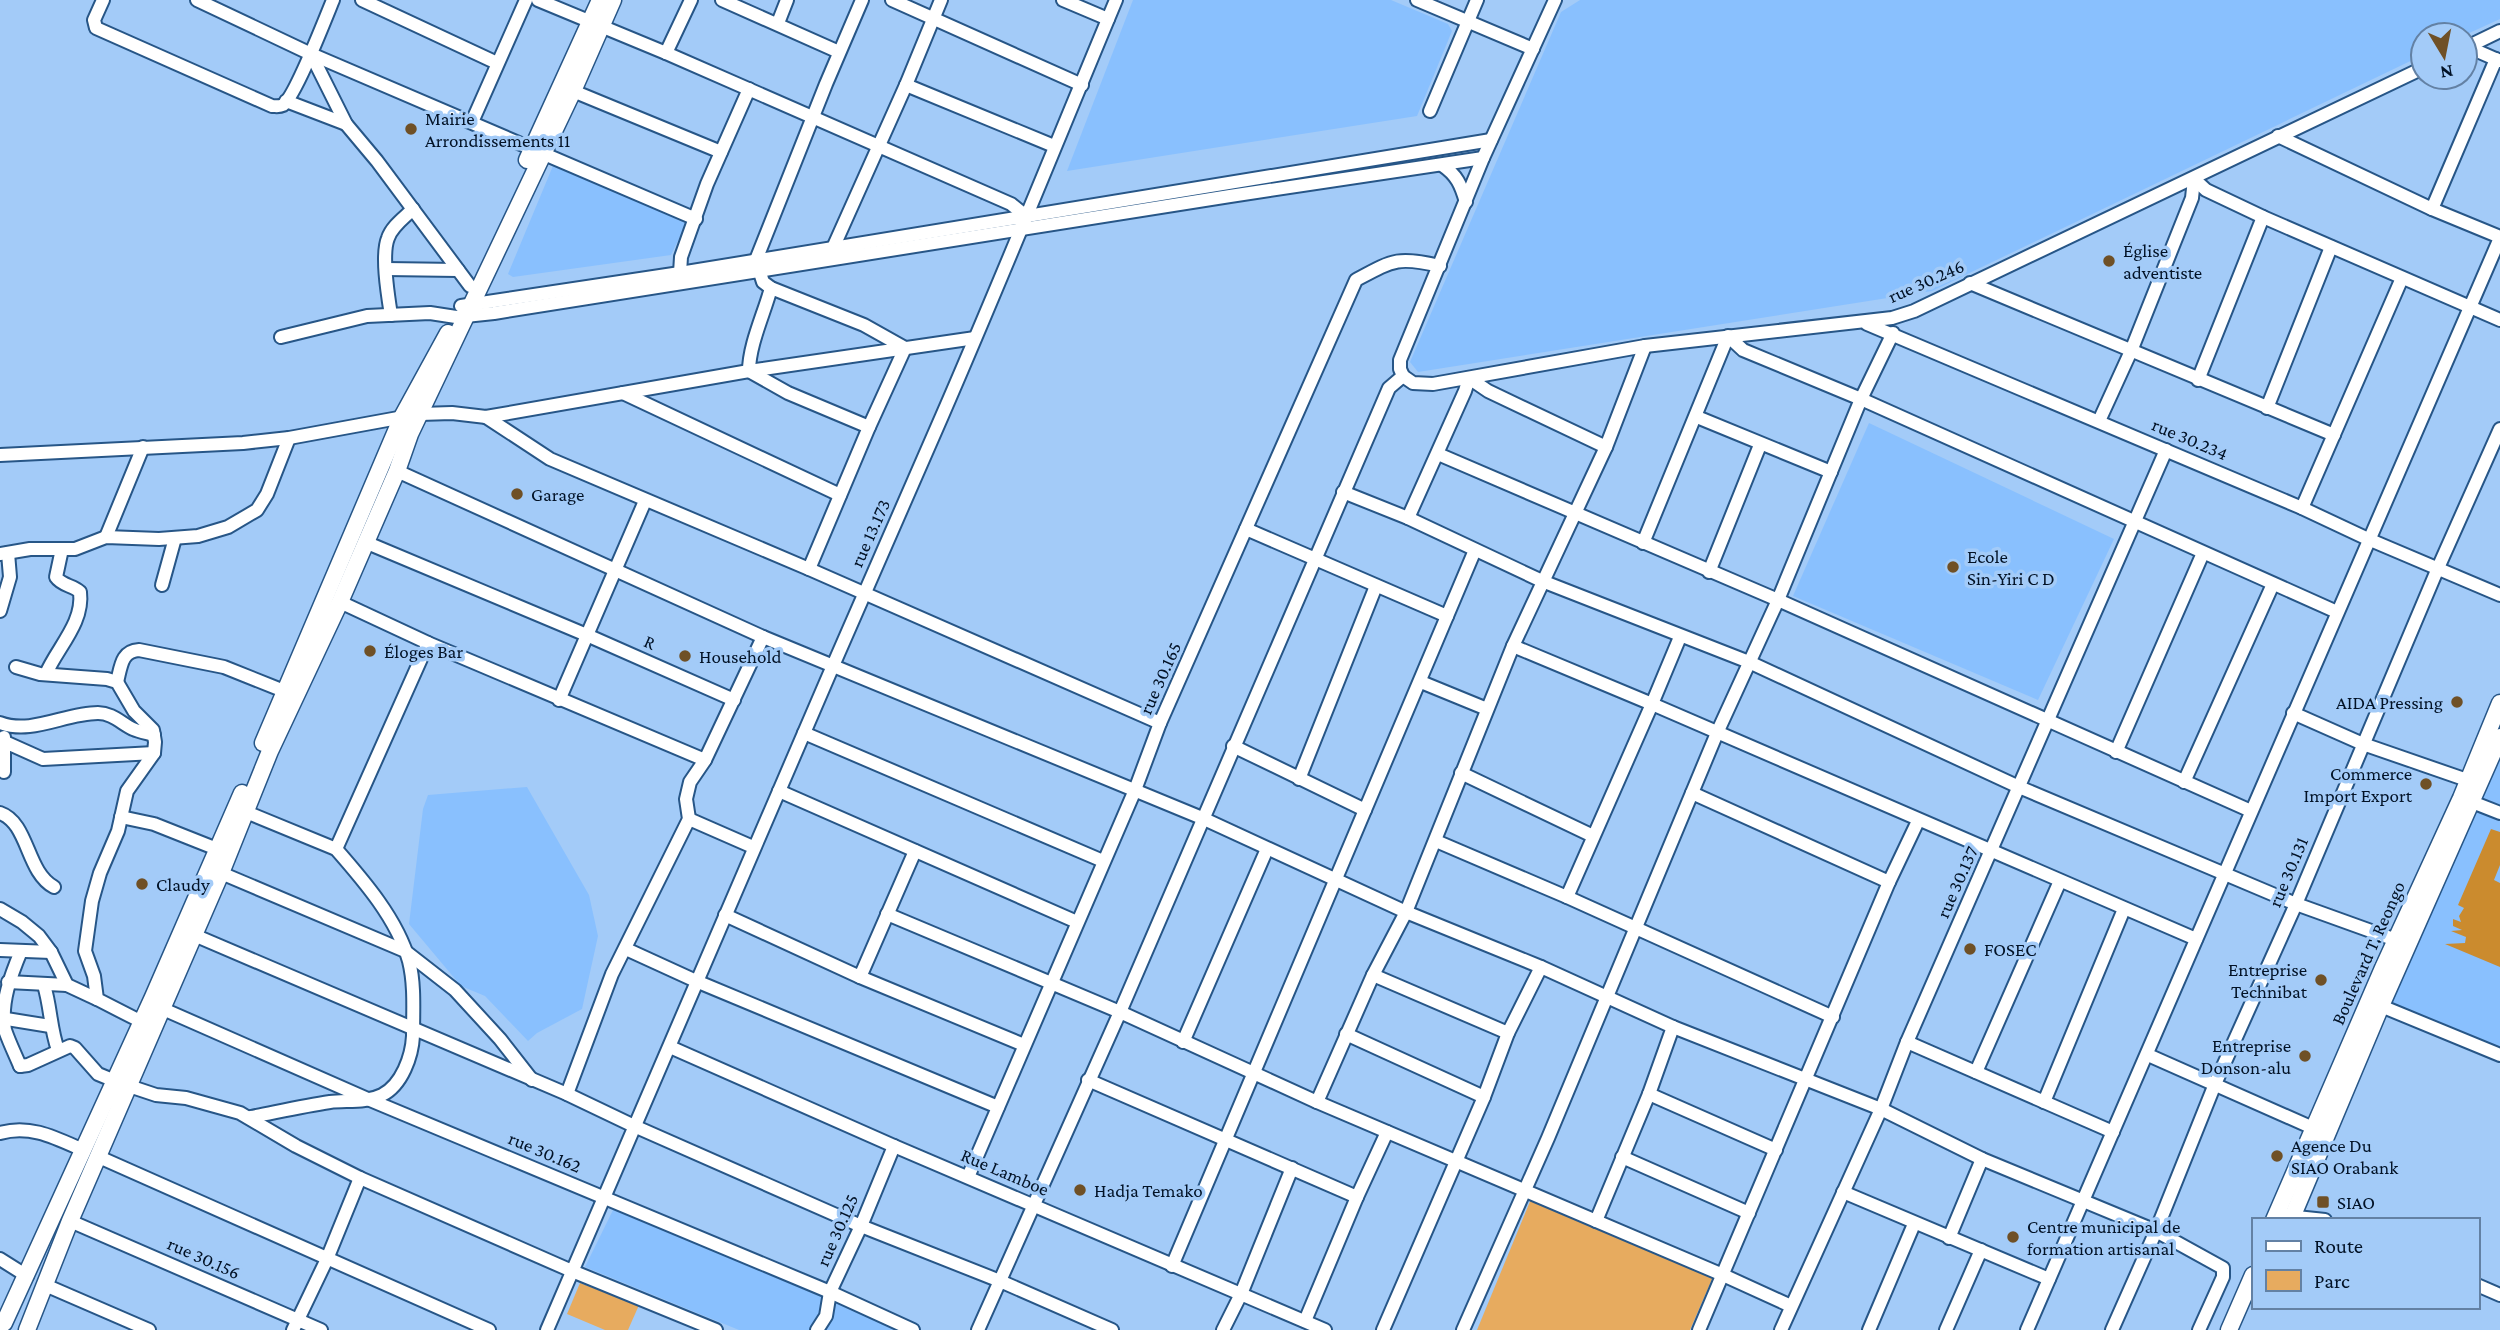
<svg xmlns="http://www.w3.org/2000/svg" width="2500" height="1330" font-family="'Crimson Pro',serif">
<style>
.built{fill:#89c0fe}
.green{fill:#e7ab5f}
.forest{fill:#cb8b2e}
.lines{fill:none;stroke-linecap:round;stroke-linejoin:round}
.minor-casing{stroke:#275687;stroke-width:16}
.major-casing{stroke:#275687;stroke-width:19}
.minor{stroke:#fff;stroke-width:12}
.major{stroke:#fff;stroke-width:16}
.poi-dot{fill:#6f5026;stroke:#a3cbf8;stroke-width:2.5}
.labels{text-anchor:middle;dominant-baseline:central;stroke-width:7;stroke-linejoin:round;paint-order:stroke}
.poi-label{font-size:19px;fill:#021226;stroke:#a3cbf8;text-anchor:start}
.street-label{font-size:19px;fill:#021226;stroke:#a3cbf8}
</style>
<rect width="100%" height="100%" fill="#a3cbf8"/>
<g class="built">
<polygon points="1133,0 1391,0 1448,24 1452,31 1417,116 1067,171"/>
<polygon points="1580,0 2500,0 2500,19 2465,35 2423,35 2423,55 1932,291 1418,372 1410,362 1561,12"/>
<polygon points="555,161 688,220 671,255 513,277 508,274"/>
<polygon points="1869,423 2114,539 2038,700 1793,596"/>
<polygon points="2500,736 2500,1055 2381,1006"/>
<polygon points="527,787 589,895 598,936 582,1009 537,1033 528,1041 485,996 461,986 409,924 423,809 428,795"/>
<polygon points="615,1206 905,1330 739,1330 585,1267"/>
</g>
<g class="green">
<polygon points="1531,1199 1713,1277 1690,1330 1477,1330"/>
<polygon points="580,1283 639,1305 628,1330 605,1330 567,1314"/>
</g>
<polygon class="forest" points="2491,829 2500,832 2500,865 2494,880 2500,883 2500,967 2445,944 2465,943 2466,937 2451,931 2462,930 2453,926 2453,919 2461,922 2459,916 2464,908 2458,905"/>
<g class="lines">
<g class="minor-casing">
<g id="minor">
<path d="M103 0 94 20 96 28 272 106C276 106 279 107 283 105 295 97 326 17 333 0"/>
<polyline points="197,0 311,54 696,219"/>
<polyline points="362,0 497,63"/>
<polyline points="538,0 666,53 1011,204 1027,217"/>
<polyline points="722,0 839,52"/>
<polyline points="892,0 1082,85"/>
<polyline points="1063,0 1108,19"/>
<polyline points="1417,0 1533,49"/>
<polyline points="778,23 787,0"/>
<polyline points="2468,47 2500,61"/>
<polyline points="2465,48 2500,31"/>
<polyline points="666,53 691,0"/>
<polyline points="311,54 346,124 377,161 470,286"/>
<polyline points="906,85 1054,146"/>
<polyline points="573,91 721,152"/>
<polyline points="286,101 346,124"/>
<polyline points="1430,111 1477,0"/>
<polyline points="472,122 526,0"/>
<polyline points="2278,136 2432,209 2500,237"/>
<path d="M1442 165C1457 175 1461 185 1466 202"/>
<polyline points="2194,179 2206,190 2263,217 2500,320"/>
<polyline points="2432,209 2496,59"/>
<polyline points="833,248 906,85 941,0"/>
<polyline points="386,269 458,270"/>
<polyline points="680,273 681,257 707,184 749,89"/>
<polyline points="1970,283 2334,435"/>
<path d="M771 288C764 314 749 345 749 371L788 393 869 427"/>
<polyline points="461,306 680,273 1491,140"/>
<path d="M391 315C388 296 381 255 388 238 392 226 404 218 413 209"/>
<polyline points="1867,324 2302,508 2368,539 2500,595"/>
<polyline points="281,337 367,316 430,313 456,317 494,313 1230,196 1483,158"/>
<polyline points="1403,376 1413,383 1433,384 1645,346 1892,318 1914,311 2423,68"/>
<polyline points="1403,376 1400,369 1400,360 1483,158 1555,0"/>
<polyline points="2198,380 2263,217"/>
<polyline points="623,393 840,495"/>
<polyline points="2267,408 2331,247"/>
<polyline points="486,417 550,459 809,569 1160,723"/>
<polyline points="1697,417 1831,472"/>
<polyline points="2099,421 2131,351 2192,198 2194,179"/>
<polyline points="1438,454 1778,600 2251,811"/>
<polyline points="0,455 243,443 289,438 420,414 452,413 486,417 749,371 975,338"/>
<polyline points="397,471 763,637 1202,818 1406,912 1541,967 1673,1027 1881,1109 1982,1159 2156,1231 2223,1268 2223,1277 2199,1330"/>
<polyline points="1343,492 1408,518 1542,581 1749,662 2019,787 2296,904 2396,940"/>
<polyline points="2302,508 2402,278"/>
<polyline points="1408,518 1465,391 1469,378 1488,391 1606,447"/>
<polyline points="1246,529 1447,616"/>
<polyline points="106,537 143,447"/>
<polyline points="365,542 589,636 734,700"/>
<polyline points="1643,543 1728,336 1743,350 1861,399 2337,612"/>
<polyline points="0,554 30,549 75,549 106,537 159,539 198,536 228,527 257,510 267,494 289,438"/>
<polyline points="809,569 869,427 905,348 864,325 771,288 763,282 756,260 826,84 862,0"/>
<polyline points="1709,572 1760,445"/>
<polyline points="162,585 175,538"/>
<polyline points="340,602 428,643 705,760"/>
<polyline points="0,611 10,577 8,553"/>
<polyline points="1680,637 1652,704 2196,939"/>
<polyline points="1513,646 1652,704 1567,897"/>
<polyline points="16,667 40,674 107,679 117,682 134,711 153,730 155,742 154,753 127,791 118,831 100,873 92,901 85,951 94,976 97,999 142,1022"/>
<path d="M46 674C57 648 84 623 80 592 73 585 62 586 56 577L62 549"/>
<path d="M117 682C121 667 121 651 139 650L224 667 284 691"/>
<polyline points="1421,682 1487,709"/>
<polyline points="559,700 645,501"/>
<polyline points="2293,713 2363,744 2467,780"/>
<path d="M0 723C32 735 65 713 98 713 112 713 121 723 133 729 140 732 147 733 154 735"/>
<polyline points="804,733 1103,861"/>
<polyline points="5,742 43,759 154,753"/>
<polyline points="1233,746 1365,810"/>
<polyline points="2116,752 2203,553"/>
<polyline points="4,772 4,737"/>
<polyline points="1461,773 1593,836"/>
<polyline points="1299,779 1376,586"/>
<polyline points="2184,782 2273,584"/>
<polyline points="779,791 1077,922"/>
<polyline points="1692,793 1889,882"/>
<polyline points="2472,802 2500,813"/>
<path d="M246 812 336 849C364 881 397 919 409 961 415 985 413 1011 413 1036 412 1056 402 1085 382 1095 366 1103 347 1100 330 1102 303 1106 277 1112 251 1117"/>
<path d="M0 813C29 823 26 872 54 887"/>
<polyline points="121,817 154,824 217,849"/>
<polyline points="689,819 753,847"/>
<polyline points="1436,841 1567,897 1833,1017"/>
<polyline points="336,849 428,643"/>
<polyline points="221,873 405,951 455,990 500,1039 532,1080"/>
<polyline points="0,909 22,922 39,936 51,952 67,985 97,999"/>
<polyline points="887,914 1120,1012 1317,1102 1723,1275 1791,1306"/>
<polyline points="725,915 860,977 1024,1045"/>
<polyline points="194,935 567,1094 634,1126 861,1226 1000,1281 1112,1330"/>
<polyline points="626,949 696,981 998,1107"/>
<polyline points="0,950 51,952"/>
<polyline points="1373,975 1508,1033"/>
<polyline points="860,977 915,851"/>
<polyline points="8,982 67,985"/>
<path d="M44 985C51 1008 50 1028 58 1050"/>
<polyline points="2381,1006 2500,1055"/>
<polyline points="163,1009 370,1100 830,1292 913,1330"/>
<polyline points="0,1018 50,1026"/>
<polyline points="1346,1034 1484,1097"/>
<polyline points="1183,1042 1267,849"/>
<polyline points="1907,1042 2113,1132"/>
<polyline points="670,1047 894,1146 1325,1330"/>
<polyline points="2148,1055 2313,1128"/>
<path d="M20 1066C15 1054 9 1042 5 1030 0 1003 11 975 21 951"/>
<polyline points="20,1066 28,1065 70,1046 75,1048 98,1074 115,1081"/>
<polyline points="1976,1072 2060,881"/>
<polyline points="1088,1080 1357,1197"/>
<polyline points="129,1086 156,1095 186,1098 240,1113 296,1146 360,1178 572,1271 716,1330"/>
<polyline points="567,1094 612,974 689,819 686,799 690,782 705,760 763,637"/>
<polyline points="1649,1094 1776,1150"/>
<polyline points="1317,1102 1373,975 1406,912 1513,646 1606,447 1645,346"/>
<polyline points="2044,1102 2124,909"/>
<path d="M0 1133C30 1124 56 1138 83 1150"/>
<polyline points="99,1157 489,1330"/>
<polyline points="1622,1157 1749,1213"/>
<path d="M968 1177 1135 790 1160 723 1356 280C1393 260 1398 256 1440 266"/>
<polyline points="1843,1192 2049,1279"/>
<polyline points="2287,1216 2325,1220"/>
<polyline points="70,1221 321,1330"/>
<polyline points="1596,1221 1649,1094 1673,1027"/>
<polyline points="1949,1238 1982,1159"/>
<polyline points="0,1259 27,1276"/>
<polyline points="1172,1266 1475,550"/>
<polyline points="45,1285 149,1330"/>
<polyline points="2477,1285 2500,1295"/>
<polyline points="1305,1321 1357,1197 1387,1132"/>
<polyline points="293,1330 327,1259 360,1178"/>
<path d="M547 1330C677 1024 809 720 942 416 1002 278 1058 139 1116 0"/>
<polyline points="817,1330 826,1316 830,1292 861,1226 894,1146"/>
<polyline points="978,1330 1120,1012 1389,388 1403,376"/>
<polyline points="1223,1330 1241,1294 1292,1168"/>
<polyline points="1383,1330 1484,1097 1508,1033 1541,967"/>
<polyline points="1463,1330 1548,1138 1717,733 1778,600 1861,399 1893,333"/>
<polyline points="1699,1330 1889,882 1918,821"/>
<polyline points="1781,1330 1881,1109 1907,1042 2166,450"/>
<polyline points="1869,1330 1914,1224"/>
<polyline points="1946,1330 1981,1250"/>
<polyline points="2027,1330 2500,238"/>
<polyline points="2112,1330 2156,1231 2215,1084 2296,904 2438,568 2500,429"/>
</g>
</g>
<g class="major-casing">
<g id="major">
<polyline points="527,160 600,0"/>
<polyline points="263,743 402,417 448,333"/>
<polyline points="2274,1220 2383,968 2461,798 2500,703"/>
<polyline points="2291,1220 2381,1006 2500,737"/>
<polyline points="4,1323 153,997 242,793"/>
<polyline points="27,1330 70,1221 221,873 270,751 340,602 397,471 410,434 573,91 613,0"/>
<polyline points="2229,1330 2253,1275"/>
</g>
</g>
<use href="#minor" class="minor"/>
<use href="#major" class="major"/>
</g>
<g class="poi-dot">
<circle cx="411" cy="129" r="7"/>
<circle cx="2109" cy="261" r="7"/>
<circle cx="517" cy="494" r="7"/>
<circle cx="1953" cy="567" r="7"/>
<circle cx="370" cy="651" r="7"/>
<circle cx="685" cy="656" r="7"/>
<circle cx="2457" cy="702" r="7"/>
<circle cx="2426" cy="784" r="7"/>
<circle cx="142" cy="884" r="7"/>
<circle cx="1970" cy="949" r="7"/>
<circle cx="2321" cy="980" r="7"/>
<circle cx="2305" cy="1056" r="7"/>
<circle cx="2277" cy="1156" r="7"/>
<circle cx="1080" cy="1190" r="7"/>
<rect x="2316" y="1195" width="14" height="14" rx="3.5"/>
<circle cx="2013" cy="1237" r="7"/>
</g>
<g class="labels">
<g class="poi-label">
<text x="425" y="118">Mairie<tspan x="425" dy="22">Arrondissements 11</tspan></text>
<text x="2123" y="250">Église<tspan x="2123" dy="22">adventiste</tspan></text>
<text x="531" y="494">Garage</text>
<text x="1967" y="556">Ecole<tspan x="1967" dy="22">Sin-Yiri C D</tspan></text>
<text x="384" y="651">Éloges Bar</text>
<text x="699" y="656">Household</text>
<text x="2443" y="702" text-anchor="end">AIDA Pressing</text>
<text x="2412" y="773" text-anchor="end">Commerce<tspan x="2412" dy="22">Import Export</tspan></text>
<text x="156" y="884">Claudy</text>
<text x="1984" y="949">FOSEC</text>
<text x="2307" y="969" text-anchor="end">Entreprise<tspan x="2307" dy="22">Technibat</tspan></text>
<text x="2291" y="1045" text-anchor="end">Entreprise<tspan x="2291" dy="22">Donson-alu</tspan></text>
<text x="2291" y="1145">Agence Du<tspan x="2291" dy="22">SIAO Orabank</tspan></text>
<text x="1094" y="1190">Hadja Temako</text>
<text x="2337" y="1202">SIAO</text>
<text x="2027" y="1226">Centre municipal de<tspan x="2027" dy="22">formation artisanal</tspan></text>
</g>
<g class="street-label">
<text transform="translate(1926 281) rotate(-24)">rue 30.246</text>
<text transform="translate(2190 439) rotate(23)">rue 30.234</text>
<text transform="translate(870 533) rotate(-66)">rue 13.173</text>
<text transform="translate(650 642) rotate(24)">R</text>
<text transform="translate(1160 678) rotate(-66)">rue 30.165</text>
<text transform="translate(2288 872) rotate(-67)">rue 30.131</text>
<text transform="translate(1957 882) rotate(-66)">rue 30.137</text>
<text transform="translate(2368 953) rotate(-66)">Boulevard T. Reongo</text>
<text transform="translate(545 1152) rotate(23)">rue 30.162</text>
<text transform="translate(1005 1172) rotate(23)">Rue Lamboe</text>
<text transform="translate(837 1230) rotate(-66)">rue 30.125</text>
<text transform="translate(204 1258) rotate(24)">rue 30.156</text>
</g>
</g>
<rect x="2252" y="1218" width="228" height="91" fill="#a3cbf8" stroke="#6381a4" stroke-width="2"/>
<rect x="2266" y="1241" width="35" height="10" fill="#ffffff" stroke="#6381a4" stroke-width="2"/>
<text x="2314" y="1253" font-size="21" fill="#021226">Route</text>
<rect x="2266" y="1270" width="35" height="21" fill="#e7ab5f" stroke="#6381a4" stroke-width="2"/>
<text x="2314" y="1288" font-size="21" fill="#021226">Parc</text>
<g transform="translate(2444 56) rotate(170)"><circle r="33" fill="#a3cbf8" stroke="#6381a4" stroke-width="2"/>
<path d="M0-5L12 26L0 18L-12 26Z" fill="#6f5026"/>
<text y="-10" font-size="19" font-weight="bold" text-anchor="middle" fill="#021226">N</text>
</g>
</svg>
